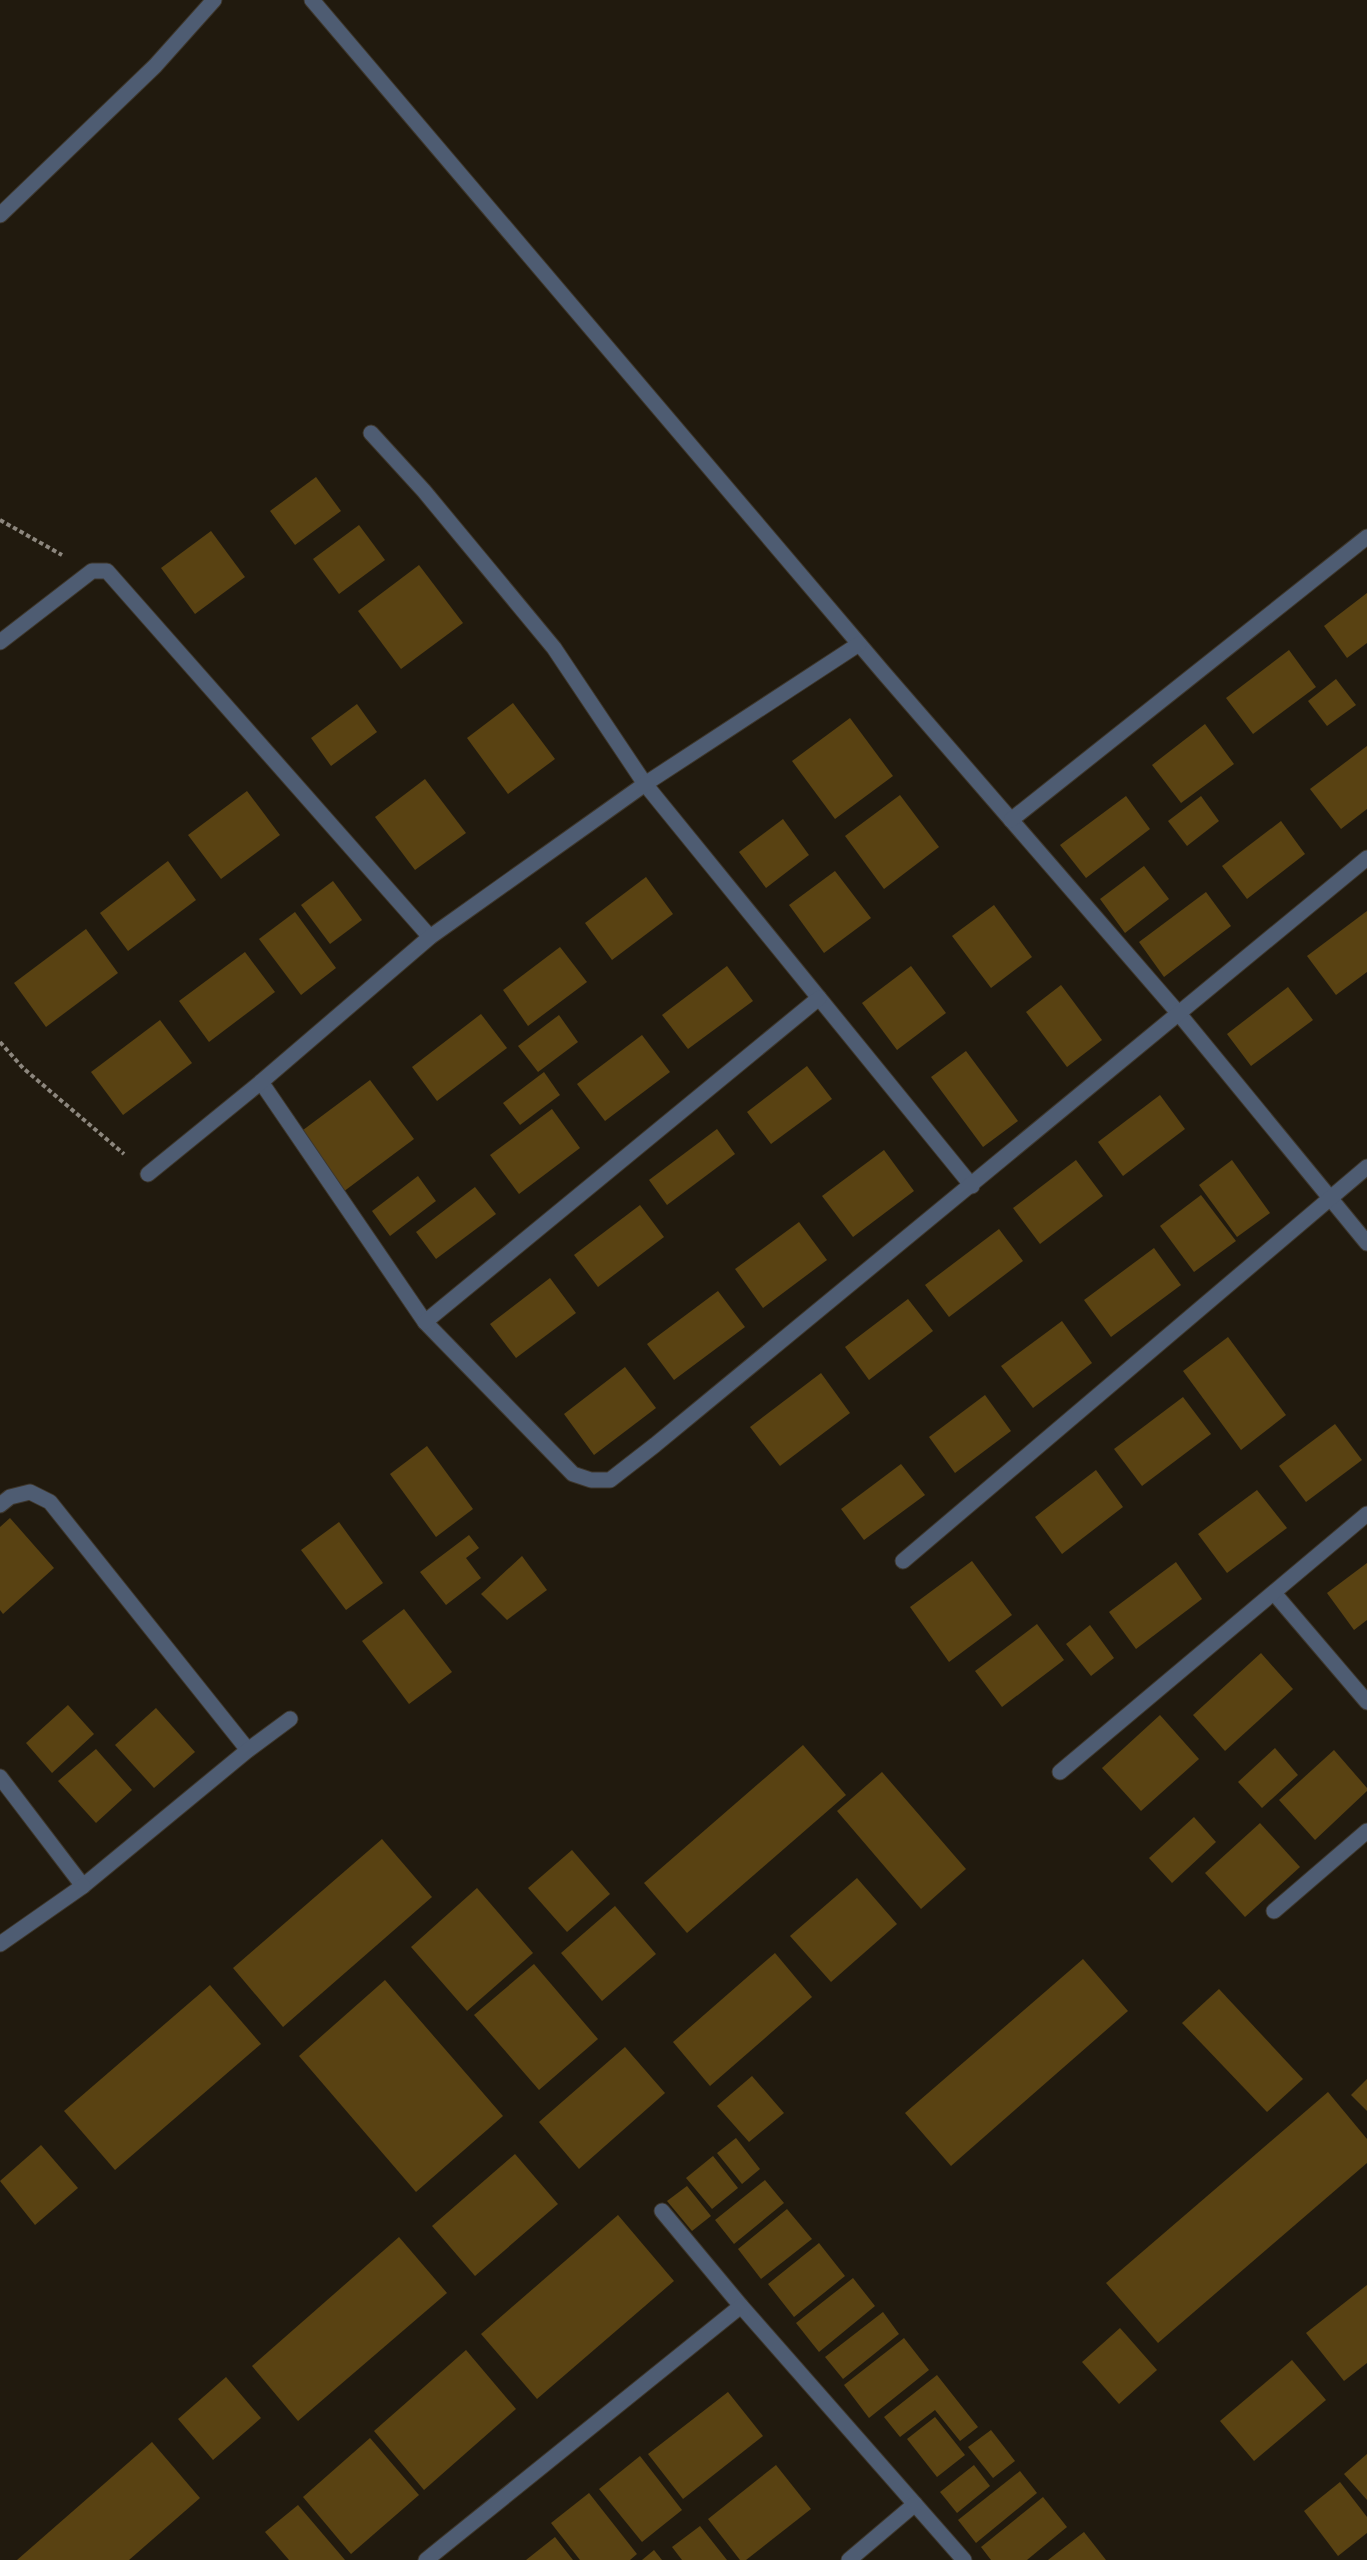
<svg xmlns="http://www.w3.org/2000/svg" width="1367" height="2560" font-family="'Roboto Condensed',sans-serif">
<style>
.building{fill:#594212}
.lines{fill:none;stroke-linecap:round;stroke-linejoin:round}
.minor-casing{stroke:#3e372c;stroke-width:17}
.path{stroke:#8d877e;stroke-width:4;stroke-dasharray:4.5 3;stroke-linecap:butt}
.minor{stroke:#4e5c72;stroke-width:15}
</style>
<rect width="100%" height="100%" fill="#211a0e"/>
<g class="building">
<polygon points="316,477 341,511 295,545 270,511"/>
<polygon points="359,525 385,560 339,594 313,559"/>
<polygon points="211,531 245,577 195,614 161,568"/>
<polygon points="419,565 463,623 401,669 358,611"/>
<polygon points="1367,593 1367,643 1347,658 1324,626"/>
<polygon points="1289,650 1316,687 1253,734 1226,698"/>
<polygon points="1336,679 1356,705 1327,726 1308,701"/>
<polygon points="513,703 555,759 508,794 467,738"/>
<polygon points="357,704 377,732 331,766 311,738"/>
<polygon points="850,718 893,776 835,819 792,761"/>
<polygon points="1205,724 1234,764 1181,803 1152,765"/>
<polygon points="1367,746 1367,809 1341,829 1310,789"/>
<polygon points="425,779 466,833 415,870 375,817"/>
<polygon points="247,791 280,835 221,879 188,835"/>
<polygon points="900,795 939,847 884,889 845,836"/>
<polygon points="1126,796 1150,829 1086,878 1060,845"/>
<polygon points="1201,796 1219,821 1187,846 1168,821"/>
<polygon points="783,819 809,855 766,888 739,852"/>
<polygon points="1281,821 1305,854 1247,899 1222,866"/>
<polygon points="168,861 196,900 128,951 100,913"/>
<polygon points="1144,866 1169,899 1125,933 1100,899"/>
<polygon points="835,871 871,918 824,953 789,905"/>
<polygon points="646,877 673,914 612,960 585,923"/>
<polygon points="333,881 362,920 330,944 301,905"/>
<polygon points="1206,892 1231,926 1164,977 1139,942"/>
<polygon points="994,905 1032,957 991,988 952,936"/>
<polygon points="1367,911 1367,972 1336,995 1307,956"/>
<polygon points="295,912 336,968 301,995 259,939"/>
<polygon points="86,929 118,973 46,1027 14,983"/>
<polygon points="560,947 587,982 528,1026 503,990"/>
<polygon points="245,952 275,992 209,1042 179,1001"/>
<polygon points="727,966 753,1001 688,1049 662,1015"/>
<polygon points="911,966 946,1013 897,1050 862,1003"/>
<polygon points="1061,985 1102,1040 1067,1067 1026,1012"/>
<polygon points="1288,987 1313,1020 1251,1066 1227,1034"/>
<polygon points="481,1014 507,1048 437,1101 412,1067"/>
<polygon points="559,1015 578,1042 538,1072 518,1046"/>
<polygon points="160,1020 192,1063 123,1115 91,1072"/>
<polygon points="642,1035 670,1072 605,1121 577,1084"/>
<polygon points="966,1051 1018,1121 983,1147 931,1077"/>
<polygon points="807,1066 832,1099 771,1144 747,1112"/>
<polygon points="544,1072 560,1095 520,1125 503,1103"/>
<polygon points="370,1080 414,1139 343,1192 299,1133"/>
<polygon points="1160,1095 1185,1129 1123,1176 1098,1142"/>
<polygon points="552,1109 580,1148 519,1194 490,1155"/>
<polygon points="717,1129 735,1154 667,1205 649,1180"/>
<polygon points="884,1150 914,1191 853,1237 822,1196"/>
<polygon points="1076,1160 1103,1196 1040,1244 1013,1208"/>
<polygon points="1232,1160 1270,1213 1237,1237 1199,1185"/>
<polygon points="418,1176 436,1201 390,1236 372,1211"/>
<polygon points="475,1187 496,1214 436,1259 416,1232"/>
<polygon points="1201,1195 1236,1241 1194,1272 1160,1226"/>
<polygon points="640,1205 664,1237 598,1287 574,1255"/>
<polygon points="799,1222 827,1260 763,1308 735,1269"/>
<polygon points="999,1229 1023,1261 949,1317 925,1285"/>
<polygon points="1154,1248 1181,1285 1111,1337 1084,1300"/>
<polygon points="550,1278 576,1313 516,1358 490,1324"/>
<polygon points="718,1291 745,1327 674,1380 647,1344"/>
<polygon points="908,1299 933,1331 869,1380 845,1347"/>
<polygon points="1062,1321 1092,1363 1033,1408 1001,1366"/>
<polygon points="1228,1337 1286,1415 1241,1450 1183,1371"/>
<polygon points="625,1367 656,1408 594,1455 564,1414"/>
<polygon points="821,1373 850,1413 780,1466 750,1427"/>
<polygon points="985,1395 1011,1431 955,1473 929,1437"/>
<polygon points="1183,1397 1211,1434 1142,1486 1114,1449"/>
<polygon points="1335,1424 1362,1460 1306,1502 1279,1466"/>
<polygon points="427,1446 473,1509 436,1537 390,1474"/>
<polygon points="901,1464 925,1495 864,1540 841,1509"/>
<polygon points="1096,1470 1123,1507 1062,1554 1035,1517"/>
<polygon points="1257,1490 1287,1528 1227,1573 1198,1534"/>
<polygon points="10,1518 54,1568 3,1614 0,1610 0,1527"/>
<polygon points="339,1522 383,1583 346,1610 301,1550"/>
<polygon points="469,1535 479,1548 466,1558 481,1578 446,1605 420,1572"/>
<polygon points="522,1556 547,1590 507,1620 481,1594"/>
<polygon points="972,1561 1012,1615 949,1662 910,1607"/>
<polygon points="1176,1562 1202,1599 1136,1649 1109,1612"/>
<polygon points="1367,1563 1367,1620 1354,1630 1327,1593"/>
<polygon points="404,1609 452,1672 409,1704 362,1641"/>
<polygon points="1037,1624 1064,1660 1002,1707 975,1671"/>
<polygon points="1090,1625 1114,1658 1091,1676 1066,1644"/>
<polygon points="1261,1653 1293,1689 1225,1751 1193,1715"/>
<polygon points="68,1705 94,1734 52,1773 26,1743"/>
<polygon points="156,1708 195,1752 154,1788 115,1745"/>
<polygon points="1160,1715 1199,1759 1141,1811 1102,1768"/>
<polygon points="803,1745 846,1795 687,1933 644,1883"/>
<polygon points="1275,1748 1298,1775 1262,1808 1238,1782"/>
<polygon points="96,1749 132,1790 96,1823 58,1781"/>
<polygon points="1334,1750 1367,1788 1367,1791 1315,1840 1279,1800"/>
<polygon points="882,1772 966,1869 921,1909 837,1811"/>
<polygon points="1194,1817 1216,1842 1172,1883 1149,1858"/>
<polygon points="1260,1823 1300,1867 1245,1917 1205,1873"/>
<polygon points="382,1839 432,1897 283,2027 233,1968"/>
<polygon points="572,1850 610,1894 567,1932 528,1888"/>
<polygon points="857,1878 897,1924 831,1982 790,1936"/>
<polygon points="477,1888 533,1953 467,2011 411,1947"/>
<polygon points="615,1906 656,1954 602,2001 561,1953"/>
<polygon points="775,1953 812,1997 710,2086 673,2042"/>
<polygon points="1083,1959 1128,2011 951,2166 905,2113"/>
<polygon points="534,1964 598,2039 539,2090 474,2015"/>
<polygon points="385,1980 503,2116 416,2192 299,2056"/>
<polygon points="210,1985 261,2044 115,2170 64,2111"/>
<polygon points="1219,1989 1303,2079 1267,2112 1182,2023"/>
<polygon points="625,2047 665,2093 579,2169 539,2122"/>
<polygon points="752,2076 784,2113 749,2142 717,2106"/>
<polygon points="1367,2079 1367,2111 1351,2095"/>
<polygon points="1328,2092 1367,2139 1367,2163 1158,2343 1106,2283"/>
<polygon points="736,2138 760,2169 742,2184 717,2153"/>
<polygon points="41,2145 78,2188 35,2225 0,2181"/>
<polygon points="515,2154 558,2204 475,2276 432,2226"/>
<polygon points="713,2156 738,2188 712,2209 686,2178"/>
<polygon points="765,2180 784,2203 734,2244 715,2220"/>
<polygon points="687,2186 711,2216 692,2231 667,2201"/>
<polygon points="787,2209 812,2239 761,2279 738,2249"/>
<polygon points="618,2215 674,2281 537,2399 481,2334"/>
<polygon points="399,2237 447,2293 298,2421 252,2366"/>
<polygon points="819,2243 845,2276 794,2317 768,2284"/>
<polygon points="853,2278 875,2306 819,2352 796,2323"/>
<polygon points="1367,2285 1367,2363 1344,2381 1306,2333"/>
<polygon points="883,2312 899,2334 843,2379 825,2357"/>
<polygon points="1120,2328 1157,2370 1119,2404 1082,2362"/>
<polygon points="904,2338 929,2370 869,2418 844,2385"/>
<polygon points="466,2350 516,2409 424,2490 374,2431"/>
<polygon points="1292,2360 1326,2400 1254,2461 1220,2421"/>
<polygon points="937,2375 978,2427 960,2441 935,2410 900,2437 884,2417"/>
<polygon points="226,2377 261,2418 213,2460 178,2419"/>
<polygon points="728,2392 763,2436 683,2499 648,2454"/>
<polygon points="935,2417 965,2455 937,2477 907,2439"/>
<polygon points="991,2430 1015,2461 993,2478 968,2447"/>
<polygon points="370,2438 419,2495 351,2554 303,2497"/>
<polygon points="152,2442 200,2498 129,2560 17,2560"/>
<polygon points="1367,2454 1367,2500 1344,2474"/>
<polygon points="640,2456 682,2510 642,2542 599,2489"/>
<polygon points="776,2465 811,2509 746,2560 740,2560 708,2519"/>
<polygon points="974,2465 990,2486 957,2513 940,2492"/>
<polygon points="1020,2471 1037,2493 976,2543 958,2520"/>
<polygon points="1340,2482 1367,2517 1367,2533 1338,2556 1304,2511"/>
<polygon points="589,2493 637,2554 630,2560 580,2560 551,2523"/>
<polygon points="1043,2497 1067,2527 1027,2560 991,2560 981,2547"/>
<polygon points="298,2505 345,2560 289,2560 265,2532"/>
<polygon points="700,2526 727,2560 682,2560 672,2547"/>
<polygon points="1084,2532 1106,2560 1048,2560"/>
<polygon points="555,2537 573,2560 526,2560"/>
<polygon points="654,2550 662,2560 642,2560"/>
</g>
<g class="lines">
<g class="minor-casing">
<g id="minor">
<polyline points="312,0 883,672 1180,1015 1367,1243"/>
<polyline points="0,215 155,66 214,0"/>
<polyline points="371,433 424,491 554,648 645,784 972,1186"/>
<polyline points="0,642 92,571 107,571 430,937"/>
<polyline points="1011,820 1367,537"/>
<polyline points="261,1082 425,1322 573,1474 591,1480 610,1480 655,1445 1367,858"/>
<polyline points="148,1174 261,1082 430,937 645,784 859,644"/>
<polyline points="425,1322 819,998"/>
<polyline points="0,1505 10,1497 30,1492 50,1502 248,1750"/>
<polyline points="903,1561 1367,1167"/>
<polyline points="1274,1593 1367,1702"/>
<polyline points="1060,1772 1367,1514"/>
<polyline points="0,1777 83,1886 248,1750 290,1719"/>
<polyline points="1274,1911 1367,1831"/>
<polyline points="0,1944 83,1886"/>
<polyline points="662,2211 741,2306"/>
<polyline points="426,2560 741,2306 964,2560"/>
<polyline points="849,2560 915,2504"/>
</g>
</g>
<g class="path">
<polyline points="0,520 62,555"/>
<polyline points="0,1042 23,1068 124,1154"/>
</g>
<use href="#minor" class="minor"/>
</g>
</svg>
